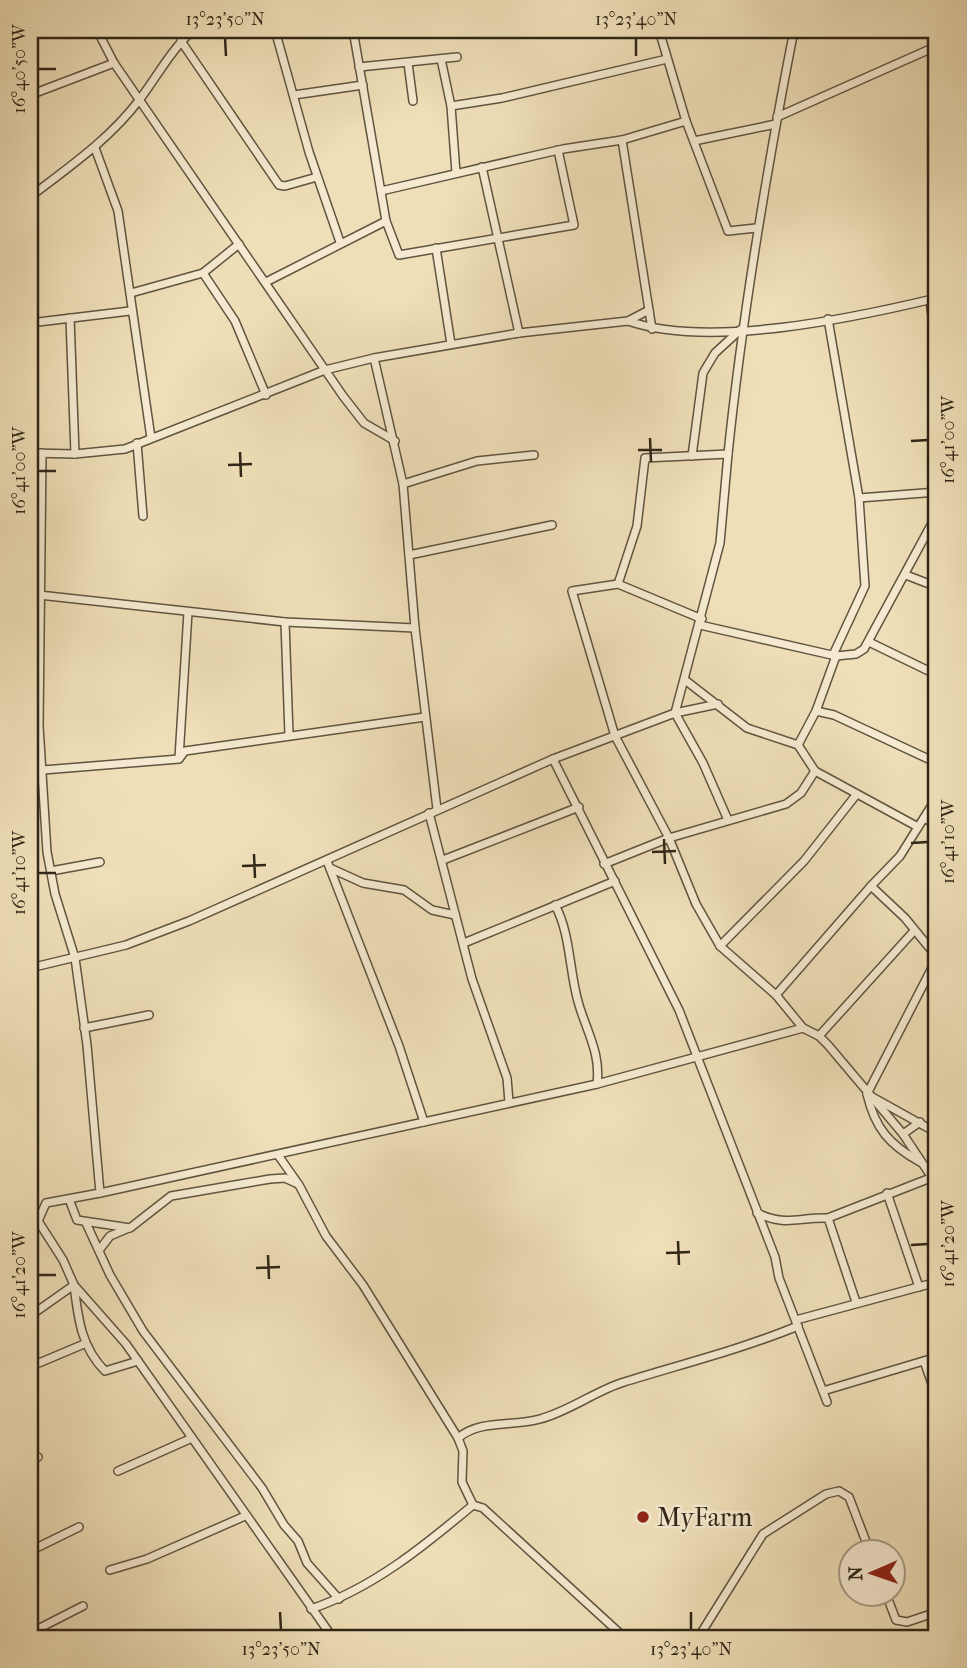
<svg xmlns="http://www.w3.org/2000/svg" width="967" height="1668" font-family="'IM FELL French Canon',serif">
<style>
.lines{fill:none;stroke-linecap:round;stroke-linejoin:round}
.minor-casing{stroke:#605440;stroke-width:10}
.minor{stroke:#f5ead1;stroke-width:7}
.ticks{fill:none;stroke:#302618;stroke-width:2.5}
.poi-dot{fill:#8f2418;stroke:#f5ead1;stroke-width:2.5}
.labels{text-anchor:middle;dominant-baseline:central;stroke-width:5;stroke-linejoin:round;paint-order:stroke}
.poi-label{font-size:26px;fill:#302618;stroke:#f5ead1;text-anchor:start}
.neatline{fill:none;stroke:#302618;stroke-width:2.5}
.ticks-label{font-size:18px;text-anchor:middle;fill:#302618}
</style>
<rect width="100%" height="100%" fill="#efdfb8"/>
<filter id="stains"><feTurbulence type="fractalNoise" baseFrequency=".00286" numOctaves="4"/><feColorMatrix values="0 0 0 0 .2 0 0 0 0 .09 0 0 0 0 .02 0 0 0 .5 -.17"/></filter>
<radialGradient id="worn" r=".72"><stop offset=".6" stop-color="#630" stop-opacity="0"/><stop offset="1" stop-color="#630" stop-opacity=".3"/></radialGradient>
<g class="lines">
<g class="minor-casing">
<g id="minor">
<polyline points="97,30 114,63 343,396 364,423 395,441"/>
<polyline points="275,30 309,152 340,242"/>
<polyline points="353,30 386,221 399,255 574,225 558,150"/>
<polyline points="659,30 686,121 728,231 756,228"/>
<path d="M794 30C766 173 743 309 728 454L645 458 637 526 618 584 572 591 615 736 669 838 696 904 720 946 776 995 803 1028 819 1036 828 1045 903 1134 937 1185"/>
<polyline points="181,41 279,185 285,186 317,177"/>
<polyline points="441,59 451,106"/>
<polyline points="408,63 413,101"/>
<polyline points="359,67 457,57"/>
<polyline points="30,95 114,63"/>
<polyline points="294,95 363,85"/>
<polyline points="777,117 937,46"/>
<polyline points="622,140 652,329"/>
<polyline points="694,141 776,124"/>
<polyline points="95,148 118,211 151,438"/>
<polyline points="482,167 519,333"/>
<polyline points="456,173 451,106 502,98 667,59"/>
<polyline points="381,191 563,149 622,140 686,121"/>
<path d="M30 197C69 167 110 139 140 99 158 75 171 50 193 30"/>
<polyline points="436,248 451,344"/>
<polyline points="203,273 235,321 266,395"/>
<polyline points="266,282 386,221"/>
<polyline points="131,293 203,273 239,244"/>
<polyline points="930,300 937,357"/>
<polyline points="70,318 75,454"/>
<polyline points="828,319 859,498 865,586 833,655"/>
<polyline points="628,321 649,310"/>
<polyline points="30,323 130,311"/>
<polyline points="374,358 403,484 415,628 437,809"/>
<polyline points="137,443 143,516"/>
<path d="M30 453 75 454 125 449 325 370 374 358 519 333 628 321C710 349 853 318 937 298"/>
<polyline points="42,453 39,726 47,852 55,894 75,958 87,1045 100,1193 46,1203 38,1221 63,1260 74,1285 126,1344 333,1638"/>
<polyline points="692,456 703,373 715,353 740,330"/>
<polyline points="403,484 477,461 534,455"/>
<polyline points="859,498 937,492"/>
<polyline points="409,555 552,525"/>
<polyline points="906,575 937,587"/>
<polyline points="618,584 702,619"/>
<polyline points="30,594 285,622 415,628"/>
<polyline points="285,622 289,735"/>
<polyline points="700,625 836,656 856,654 864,649 937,514"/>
<polyline points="869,642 937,675"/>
<polyline points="685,680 747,728 798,745 815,771 918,827"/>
<polyline points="816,711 834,715 937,763"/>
<polyline points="798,745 816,711 836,656"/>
<polyline points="179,758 188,612"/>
<polyline points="553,759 679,1010 775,1257 779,1278 827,1402"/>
<polyline points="43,770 179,759 185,751 425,717"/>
<polyline points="937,797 900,856 871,886 905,918 937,957"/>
<polyline points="429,813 472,979 507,1078 509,1102"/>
<polyline points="924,818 937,825"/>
<polyline points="728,820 703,763 675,713 720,543 728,454"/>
<polyline points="443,860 579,807"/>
<polyline points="327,861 399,1046 424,1122"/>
<polyline points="604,864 669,838 786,804 801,793 815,771"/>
<polyline points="330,868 363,883 404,890 432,910 455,915"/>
<polyline points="51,871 100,862"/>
<path d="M555 905C571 934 569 973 579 1005 587 1032 601 1054 597 1084"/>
<polyline points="464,943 615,881"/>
<polyline points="720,946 804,861 856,795"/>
<polyline points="937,958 867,1094 937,1133"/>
<polyline points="30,968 126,945 189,921 553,759 675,713 718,704"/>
<polyline points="776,995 871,886"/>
<polyline points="84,1028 149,1015"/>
<polyline points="819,1036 913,932"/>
<path d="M867 1094C875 1129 890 1145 920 1162"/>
<polyline points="903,1134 920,1122"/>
<polyline points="278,1155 299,1185 326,1236 363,1285 458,1438 463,1451 462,1482 473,1505 483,1508 625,1638"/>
<polyline points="100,1193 597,1084 803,1028"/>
<polyline points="887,1193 919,1287"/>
<polyline points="69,1199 77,1220 130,1228 171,1196 270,1179 285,1178 298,1184"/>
<polyline points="30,1207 38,1221 30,1227"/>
<path d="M757 1213C786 1227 798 1217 828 1218L933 1177"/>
<polyline points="828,1218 856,1302"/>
<polyline points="86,1223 110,1275 143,1331 262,1488 284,1525 298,1541 307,1563 339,1599"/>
<polyline points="100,1249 110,1236 129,1228"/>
<path d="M30 1316 74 1285C78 1318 81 1347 105 1371L138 1361"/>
<polyline points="796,1320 937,1282"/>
<polyline points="924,1361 937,1398"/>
<polyline points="39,1363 84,1344"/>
<polyline points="823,1391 937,1357"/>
<path d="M458 1438C481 1419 512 1427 540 1419 570 1411 595 1391 624 1382 682 1364 742 1349 798 1326"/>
<polyline points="30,1461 38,1457"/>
<polyline points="118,1471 192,1438"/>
<polyline points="30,1551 79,1527"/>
<polyline points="110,1570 147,1559 245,1516"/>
<polyline points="886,1594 896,1620 907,1622 937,1612"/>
<path d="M311 1609C373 1588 424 1546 473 1505"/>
<polyline points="30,1633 83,1606"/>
<polyline points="698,1638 763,1534 826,1494 839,1491 849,1497 870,1552"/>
</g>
</g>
<use href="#minor" class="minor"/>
</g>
<path class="ticks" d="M225 38 226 56M636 38V56M38 69H56M650 438 651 462M911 441 928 440M638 450H662M240 452 241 477M228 465 252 464M38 471H56M664 839 665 864M911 843 928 842M652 852 676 851M254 854 255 878M242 866 266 865M38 873H56M678 1241 679 1265M911 1245 928 1244M666 1253 690 1252M268 1255 269 1279M256 1268 280 1267M38 1275H56M280 1612 281 1630M691 1612V1630"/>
<circle class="poi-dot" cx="643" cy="1517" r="7"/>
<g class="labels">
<g class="poi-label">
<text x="657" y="1517">MyFarm</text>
</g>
</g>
<rect width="967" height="1668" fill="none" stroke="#efdfb8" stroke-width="77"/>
<g transform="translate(872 1573) rotate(268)"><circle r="33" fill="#f5ead1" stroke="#a69c87" stroke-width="2"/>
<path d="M0-5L12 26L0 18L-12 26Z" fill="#8f2418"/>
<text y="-10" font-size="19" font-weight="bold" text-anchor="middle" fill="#302618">N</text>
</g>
<rect x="38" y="38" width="890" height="1592" class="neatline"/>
<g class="ticks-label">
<text x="225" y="25">13°23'50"N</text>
<text x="636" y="25">13°23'40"N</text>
<text transform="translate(19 69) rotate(-90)" y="6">16°40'50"W</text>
<text transform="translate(948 440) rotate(-90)" y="6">16°41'00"W</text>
<text transform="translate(19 471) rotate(-90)" y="6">16°41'00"W</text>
<text transform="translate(948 842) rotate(-90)" y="6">16°41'10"W</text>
<text transform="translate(19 873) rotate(-90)" y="6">16°41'10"W</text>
<text transform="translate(948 1244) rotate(-90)" y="6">16°41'20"W</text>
<text transform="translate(19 1275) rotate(-90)" y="6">16°41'20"W</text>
<text x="281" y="1655">13°23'50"N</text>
<text x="691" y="1655">13°23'40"N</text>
</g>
<rect width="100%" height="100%" filter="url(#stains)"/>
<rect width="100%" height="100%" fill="url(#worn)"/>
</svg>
